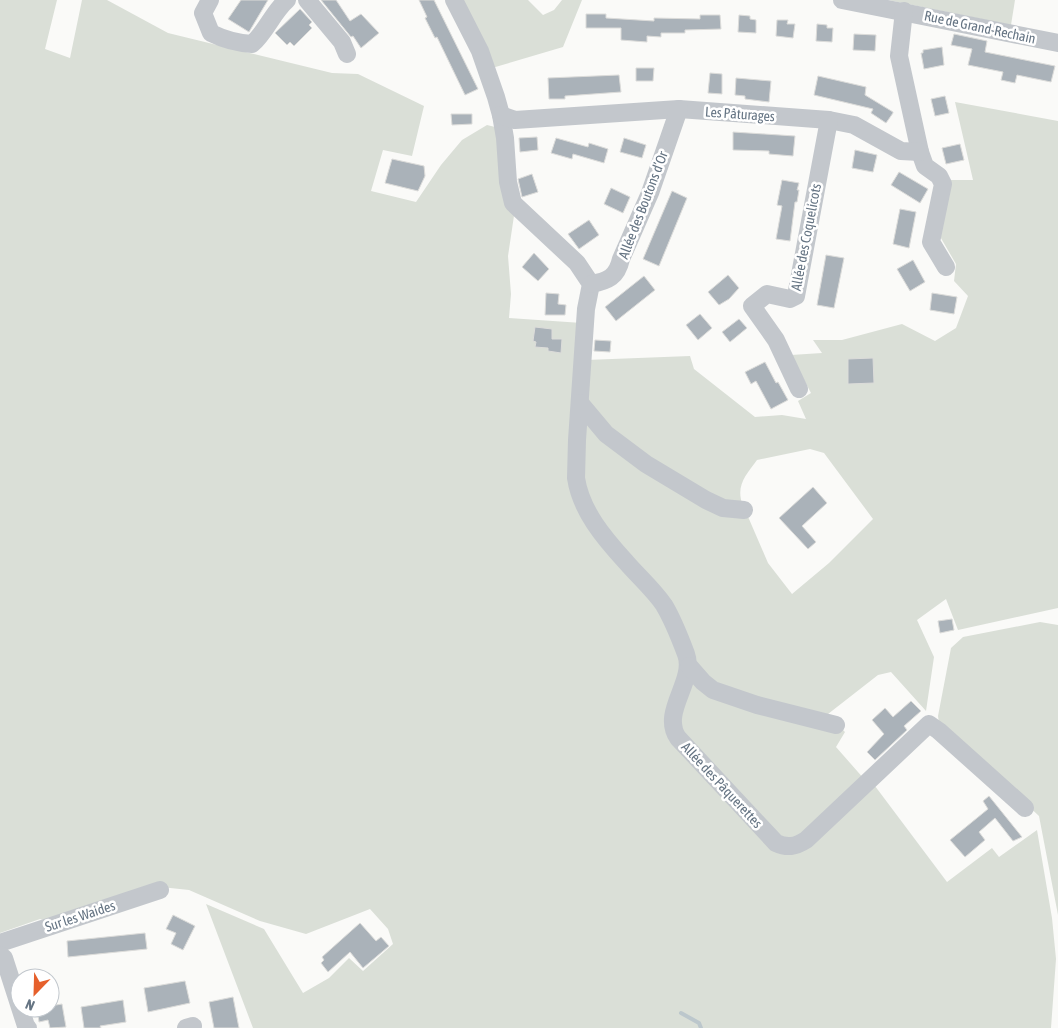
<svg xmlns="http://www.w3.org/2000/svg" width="1058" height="1028" font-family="'Asap Condensed',sans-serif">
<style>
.green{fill:#dadfd7}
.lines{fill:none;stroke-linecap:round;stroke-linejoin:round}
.stream{stroke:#bcc7cc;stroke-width:4}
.building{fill:#aab2b9;stroke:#dcdcda}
.minor{stroke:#c3c7cc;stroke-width:18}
.labels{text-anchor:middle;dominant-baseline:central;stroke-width:5;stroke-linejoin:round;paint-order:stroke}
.street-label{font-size:14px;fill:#657483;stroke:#fff}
</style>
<rect width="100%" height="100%" fill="#fafaf8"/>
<g class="green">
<polygon points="0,0 57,0 45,49 70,58 82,0 107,0 168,33 332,73 358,74 424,106 412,156 383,150 371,191 416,202 441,165 462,140 487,125 499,128 515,209 508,256 511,294 509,318 582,323 573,495 661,605 685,665 670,726 784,851 872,782 947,882 992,848 999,857 1037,830 1052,918 1056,959 1051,1028 253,1028 206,904 264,929 303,993 329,978 349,958 363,971 393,944 388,929 370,909 306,934 260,921 189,890 161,887 52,922 40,919 0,933"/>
<polygon points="461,0 528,0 543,15 554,10 562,0 582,0 563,47 492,68"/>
<polygon points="888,0 1015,0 1011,25"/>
<path d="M955 102 1058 121V608L958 630 946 599 917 620 934 657 926 711 891 672 878 675 828 714 819 717 715 687 706 681 667 602 592 513 579 482 582 408 602 435 693 496 730 514 746 512 768 563 792 594 829 563 873 519 824 453 810 449 757 460C746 475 735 486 743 506H729L696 490 627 445 600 424 583 394 586 360 690 356 694 369 755 417 782 415 806 419 798 401 811 393 791 355 822 353 813 340H842L902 324 935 341 956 328 968 296 954 281 956 264 938 233 949 180H973Z"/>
<polygon points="1040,622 1058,625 1058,915 1039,816 939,723 938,716 951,648 963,637"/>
<polygon points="691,672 699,683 840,727 845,732 836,747 865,780 802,836 785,841 679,733 676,714"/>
</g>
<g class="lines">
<polyline class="stream" points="681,1013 699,1023 701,1028"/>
</g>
<g class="building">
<polygon points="241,0 268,0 249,32 228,19"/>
<polygon points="321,0 336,0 350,21 361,14 379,33 361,48 353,36 351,37"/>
<polygon points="419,0 434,0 478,89 465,95 437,37 435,38 425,18 427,17"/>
<polygon points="300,9 312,22 309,25 312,28 294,46 290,42 287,45 275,33"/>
<polygon points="586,14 606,14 606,18 654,21 654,18 700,19 700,15 720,15 721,29 685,30 685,33 661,33 661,37 647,36 647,42 621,40 621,28 586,28"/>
<polygon points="739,15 750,16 750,19 756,20 756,33 738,32"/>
<polygon points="777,20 788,20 787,24 795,24 793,38 776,36"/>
<polygon points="817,24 827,25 827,28 833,28 832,42 816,41"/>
<polygon points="854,34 876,35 875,51 853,50"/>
<polygon points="954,34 987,41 985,52 1055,66 1051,82 1017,75 1015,83 1001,80 1003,72 968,65 972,49 951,45"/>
<polygon points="942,47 944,65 924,69 921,53 923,53 923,50"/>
<polygon points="636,68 654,68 653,81 636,81"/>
<polygon points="710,73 722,74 722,94 708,93"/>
<polygon points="619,75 621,92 565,96 565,99 549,99 548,78"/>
<polygon points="818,76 866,87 865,95 893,112 893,113 886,123 871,113 873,109 814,95"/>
<polygon points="736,78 771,81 769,102 745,99 745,96 735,95"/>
<polygon points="945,96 949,113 935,116 931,99"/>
<polygon points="451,114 472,114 472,124 452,125"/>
<polygon points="733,132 795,136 793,156 769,154 769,151 733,150"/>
<polygon points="537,137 538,150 520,152 519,138"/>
<polygon points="556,138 588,147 589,143 608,149 604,163 573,154 572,159 551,153"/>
<polygon points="624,138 646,145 642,158 620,152"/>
<polygon points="960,144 964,160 946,164 942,148"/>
<polygon points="855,150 877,155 873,172 852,168"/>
<polygon points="392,159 424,166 425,176 418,191 385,183"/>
<polygon points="899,172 928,189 920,203 891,185"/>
<polygon points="532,174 538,192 522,197 518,179"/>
<polygon points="782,180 799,183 797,190 799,190 797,202 795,202 790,241 776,239 782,206 777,205"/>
<polygon points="611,188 630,197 623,213 604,204"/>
<polygon points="672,191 687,198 659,266 643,259"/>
<polygon points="900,209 916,212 909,248 893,244"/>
<polygon points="589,220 599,235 579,249 568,234"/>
<polygon points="534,253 549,269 538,281 522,267"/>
<polygon points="826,255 844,258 834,308 817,305"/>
<polygon points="913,260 925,282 910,291 897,269"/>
<polygon points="728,275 739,288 729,299 719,305 708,292"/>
<polygon points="644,276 655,290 616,321 605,307"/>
<polygon points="546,293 559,294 558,304 566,305 565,315 545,315"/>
<polygon points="932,293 957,297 954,314 930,310"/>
<polygon points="700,314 712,328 698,340 686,325"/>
<polygon points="739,319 747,328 730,342 722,332"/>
<polygon points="535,327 552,329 552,339 562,339 561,353 548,351 548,348 535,347 536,342 533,341"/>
<polygon points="595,340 611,341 610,352 594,351"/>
<polygon points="873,358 874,383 848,384 848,359"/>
<polygon points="765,362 776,383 778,382 788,400 771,409 756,381 751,384 745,372"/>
<polygon points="813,487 827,503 802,526 816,542 808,549 779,518"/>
<polygon points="952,619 954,630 940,633 938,621"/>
<polygon points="911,701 921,711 904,726 907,730 875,760 867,752 884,734 872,720 885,708 893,717"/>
<polygon points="989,796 1022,837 1013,841 995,818 979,832 985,840 965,857 950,840 988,809 983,801"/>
<polygon points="173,915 195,926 183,950 171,944 176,933 166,929"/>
<polygon points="360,923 376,941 381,937 389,946 363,968 350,952 328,972 321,963 324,960 322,957"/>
<polygon points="145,933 147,949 68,957 67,941"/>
<polygon points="185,981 190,1003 148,1012 144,988"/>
<polygon points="233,997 239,1028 214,1028 209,1002"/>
<polygon points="123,1000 126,1022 100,1026 101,1028 84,1028 81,1007"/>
<polygon points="62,1004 66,1027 50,1028 48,1020 39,1022 37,1008 50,1008 50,1006"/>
</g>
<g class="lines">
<g class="minor">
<path d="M210 0 203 13 211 33C225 40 237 43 252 44 266 32 273 12 287 0"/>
<polyline points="307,0 342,42 347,54"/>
<path d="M454 0 480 51 496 97 501 115 505 138 508 182 513 203 577 263 591 284 586 309 577 440 576 478C581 511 604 538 626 562 638 576 653 589 664 605 673 620 680 638 686 654 696 681 660 712 678 738L776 843C787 848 795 847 806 840L929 724 939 731 1025 808"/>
<polyline points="842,0 1058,43"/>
<polyline points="904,11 899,56 920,152 925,166 939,176 943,184 931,242 946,267"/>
<polyline points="501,115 515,120 679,109 829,120 854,125 901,151 920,152"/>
<path d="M591 284C608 281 617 277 621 259L650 193 679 109"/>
<polyline points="799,389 776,340 752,306 767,294 790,299 796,296 829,120"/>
<polyline points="580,403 606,434 646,464 706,500 723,508 744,510"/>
<polyline points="689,666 703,682 713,690 757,705 836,725"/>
<polyline points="0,943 160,890"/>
<polyline points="0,955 4,958 26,1026 28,1028"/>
<polyline points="186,1028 193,1026"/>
</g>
</g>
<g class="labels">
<g class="street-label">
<text transform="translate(980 27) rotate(12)">Rue de Grand-Rechain</text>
<text transform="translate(740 114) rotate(4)">Les Pâturages</text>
<text transform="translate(643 205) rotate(-69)">Allée des Boutons d’Or</text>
<text transform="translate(806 237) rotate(-79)">Allée des Coquelicots</text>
<text transform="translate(722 785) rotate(47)">Allée des Pâquerettes</text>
<text transform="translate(80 916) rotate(-18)">Sur les Waides</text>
</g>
</g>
<g transform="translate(35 993) rotate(203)"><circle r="24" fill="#ffffff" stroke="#c1c7cd"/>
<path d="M0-4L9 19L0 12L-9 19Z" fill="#e6602c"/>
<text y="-8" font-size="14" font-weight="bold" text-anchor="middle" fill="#657483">N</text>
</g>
</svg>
